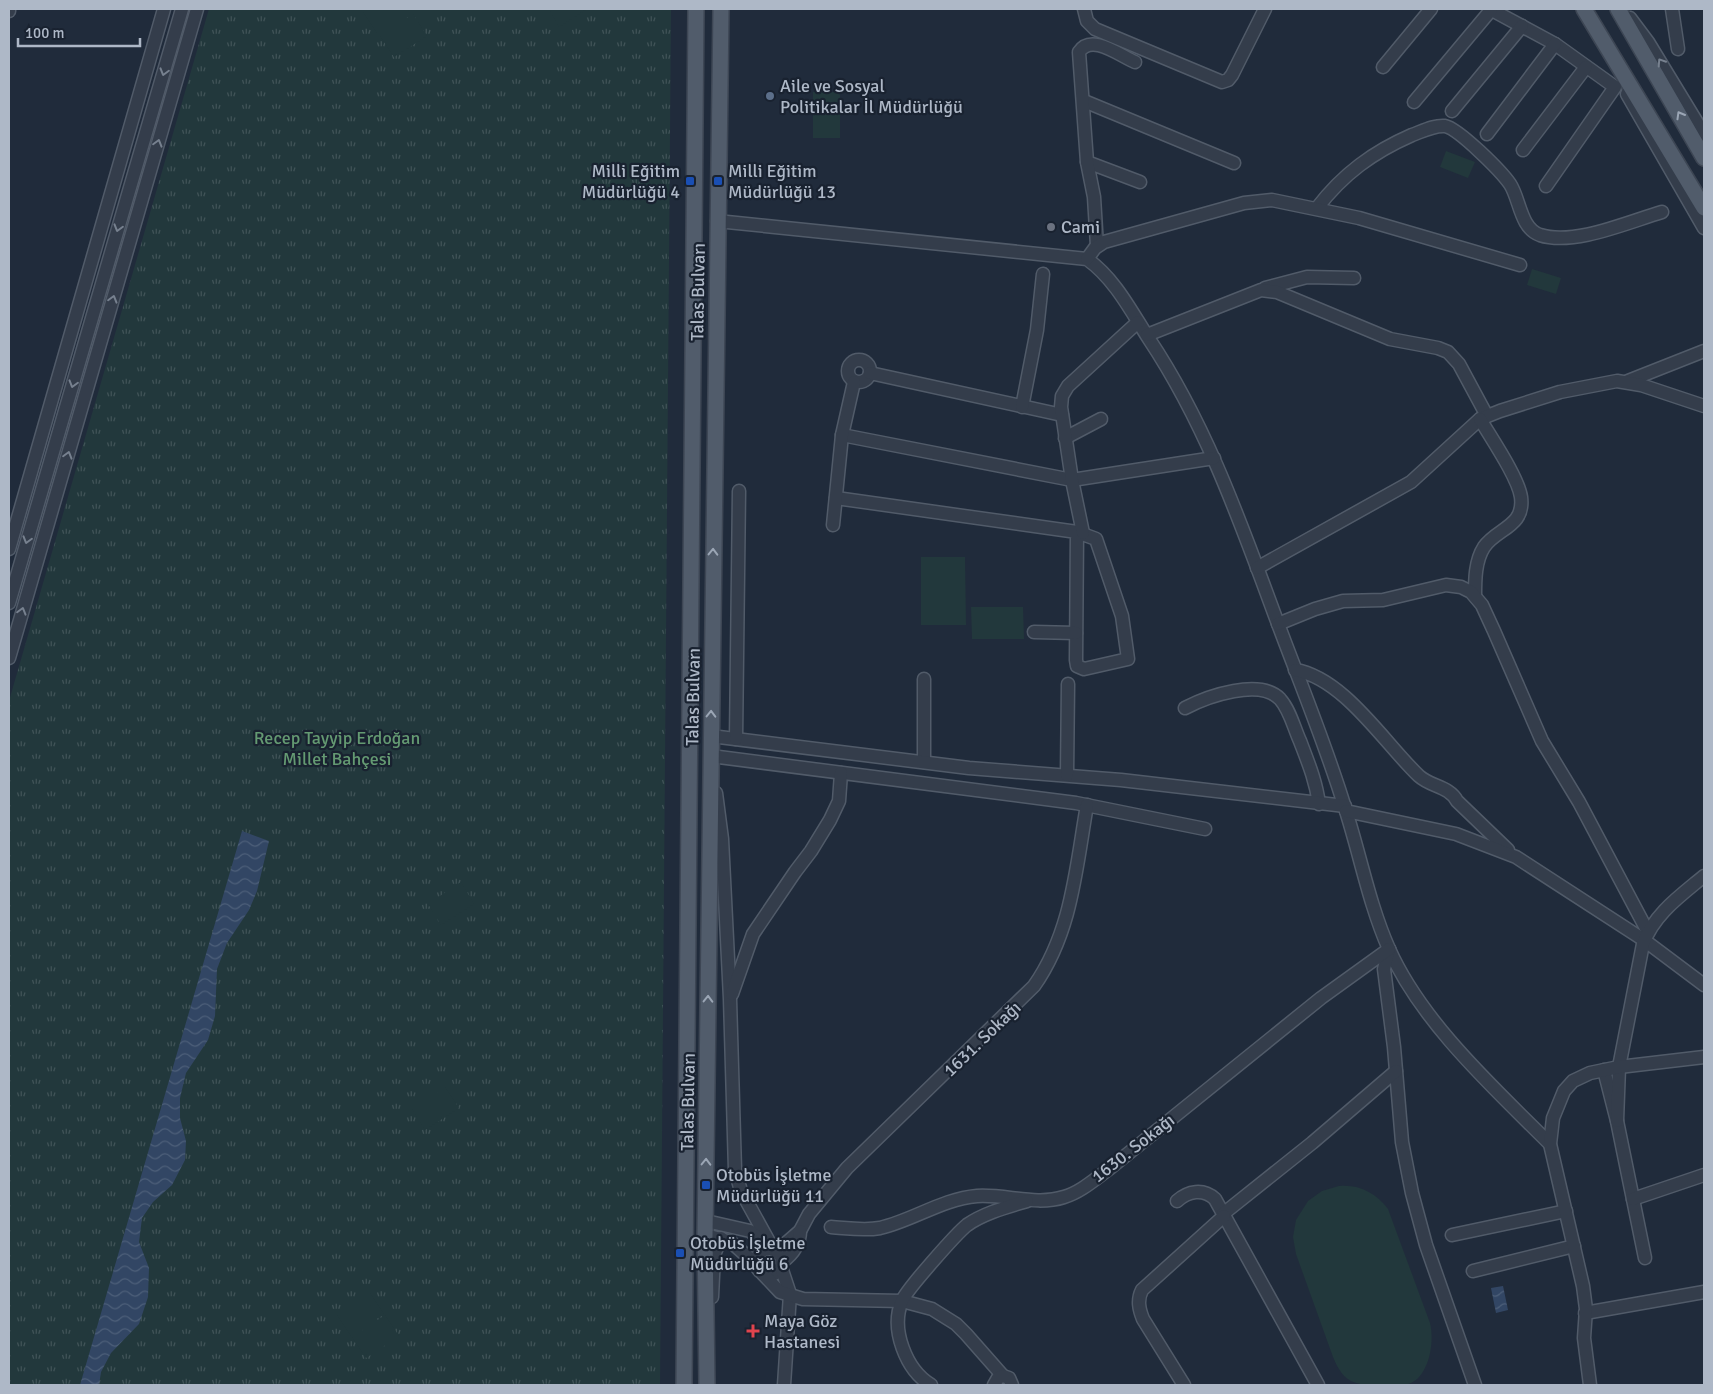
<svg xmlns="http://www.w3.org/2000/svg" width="1713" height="1394" font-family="Signika,sans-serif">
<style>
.park{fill:url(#park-tufts)}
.garden{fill:#22383c}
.water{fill:url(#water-waves)}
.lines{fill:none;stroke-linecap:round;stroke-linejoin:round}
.minor-casing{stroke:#515b69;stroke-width:15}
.major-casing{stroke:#3d4654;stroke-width:18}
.minor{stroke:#343d4b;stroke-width:12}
.major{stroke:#515c6b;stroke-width:15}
.oneway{stroke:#77818f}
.oneway2{stroke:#9ba6b5}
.service-dot{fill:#5c6f8a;stroke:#192230;stroke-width:2}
.transit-dot{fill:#1a4fb4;stroke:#192230;stroke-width:2}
.worship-dot{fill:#6b7280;stroke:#192230;stroke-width:2}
.health-dot{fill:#e0444e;stroke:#192230;stroke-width:2}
.labels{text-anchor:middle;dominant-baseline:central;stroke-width:4.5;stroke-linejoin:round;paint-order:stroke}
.poi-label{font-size:18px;fill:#aeb8c7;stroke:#192230;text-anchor:start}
.street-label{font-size:18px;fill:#aeb8c7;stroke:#192230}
.park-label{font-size:18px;fill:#649a72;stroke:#192230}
</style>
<defs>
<pattern id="park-tufts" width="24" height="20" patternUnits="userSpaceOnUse" patternTransform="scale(1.25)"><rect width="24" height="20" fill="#22383c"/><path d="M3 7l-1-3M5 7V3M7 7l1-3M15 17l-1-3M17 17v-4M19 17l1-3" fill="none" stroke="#405357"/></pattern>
<pattern id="water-waves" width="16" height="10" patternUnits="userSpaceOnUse" patternTransform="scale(1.25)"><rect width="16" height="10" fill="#324664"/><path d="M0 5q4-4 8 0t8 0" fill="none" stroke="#4d5f79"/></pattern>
</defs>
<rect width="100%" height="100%" fill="#202b3b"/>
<polygon class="park" points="209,9 671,9 660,1385 9,1385 9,701"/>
<g class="garden">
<polygon points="367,9 408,9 410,11 377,33 363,12"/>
<polygon points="549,9 587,9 559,27"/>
<polygon points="413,14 427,36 394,57 380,36"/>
<rect x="813" y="92" width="27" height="46"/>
<polygon points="1446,151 1475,162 1468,178 1440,167"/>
<polygon points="1532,269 1561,278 1556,294 1527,285"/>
<polygon points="921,557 965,557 966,625 921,625"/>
<polygon points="971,607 1023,607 1024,639 972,639"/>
<polygon points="461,882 474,904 441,925 428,904"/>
<polygon points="445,1087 459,1108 425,1130 412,1109"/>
<path d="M1339 1186C1359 1184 1376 1193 1388 1209L1430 1323C1435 1342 1429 1381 1405 1385 1397 1386 1389 1385 1381 1385 1355 1385 1344 1384 1333 1357L1296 1254 1293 1237 1296 1220 1308 1201 1322 1191Z"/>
<polygon points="370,1293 384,1314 351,1336 337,1315"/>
<polygon points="385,1315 399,1336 366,1358 352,1337"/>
</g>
<g class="water">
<polygon points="242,831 269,841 257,891 249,910 227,943 217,969 215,1016 208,1040 186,1073 180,1098 180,1118 186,1141 185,1160 172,1185 153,1202 142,1218 139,1242 149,1268 148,1297 139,1324 111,1353 101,1372 99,1385 80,1385"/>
<polygon points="1503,1286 1508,1310 1496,1313 1491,1288"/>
</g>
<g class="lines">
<g class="minor-casing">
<g id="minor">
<polyline points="1084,9 1087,21 1095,29 1222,82 1228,80 1232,75 1265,9"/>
<polyline points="1490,9 1555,44 1615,87 1546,186"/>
<polyline points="1672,9 1678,49"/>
<polyline points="9,11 9,9"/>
<polyline points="1630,18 1648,42 1704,134"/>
<polyline points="1383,67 1431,9"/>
<polyline points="1627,94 1704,228"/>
<polyline points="1084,101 1234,163"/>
<polyline points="1414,102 1491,10"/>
<polyline points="1452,111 1522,26"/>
<polyline points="1487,134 1555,44"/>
<polyline points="1523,150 1586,67"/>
<polyline points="1087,162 1140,182"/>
<path d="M1317 208C1343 174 1373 152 1412 135 1423 131 1434 125 1445 126 1459 129 1501 171 1510 184 1520 199 1520 228 1540 235 1574 246 1628 222 1662 212"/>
<path d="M717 221 1087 259C1115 279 1131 311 1149 339 1207 426 1241 524 1277 621 1300 683 1326 745 1345 808 1360 854 1369 904 1389 949 1422 1023 1494 1088 1550 1144"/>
<path d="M1097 246 1094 197 1087 162 1079 52C1091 33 1119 55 1135 62"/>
<polyline points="1087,259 1095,248 1104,242 1244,203 1272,200 1359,218 1520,265"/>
<polyline points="1265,288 1307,277 1354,278"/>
<polyline points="1147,335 1261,290 1277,292 1390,339 1438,348 1448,352 1459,364 1487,416"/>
<circle cx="859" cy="371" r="11"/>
<polyline points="870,373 1062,415"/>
<polyline points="1628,381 1704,351"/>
<polyline points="1022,407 1037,330 1043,274"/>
<polyline points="842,435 1072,480 1214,458"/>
<polyline points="1065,438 1101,419"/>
<polyline points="836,498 1077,532 1096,539 1122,616 1128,659 1084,669 1077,666 1076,660 1077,532"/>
<polyline points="833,525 842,435 854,382"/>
<polyline points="1083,533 1072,480 1061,407 1062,396 1068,386 1138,322"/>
<polyline points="9,549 164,9"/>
<polyline points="1257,568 1411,482 1480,419 1500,411 1560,392 1617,381 1641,385 1704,406"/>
<path d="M1475 596C1475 580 1475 561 1484 547 1497 528 1525 527 1521 497 1518 477 1491 438 1480 419"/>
<polyline points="9,603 182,9"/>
<polyline points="1278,624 1315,609 1343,601 1383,600 1446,585 1461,587 1471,592 1482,605 1494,631 1542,741 1579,802 1648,932"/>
<polyline points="1034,632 1076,633"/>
<polyline points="9,658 197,9"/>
<path d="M1295 670C1344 678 1385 744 1419 776 1431 787 1449 786 1457 801L1508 850"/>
<polyline points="924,679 924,762"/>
<path d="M1185 708C1208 696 1260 678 1280 699 1290 710 1294 728 1300 741 1308 762 1316 781 1319 804"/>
<polyline points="711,736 969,768 1121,780 1345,806"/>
<polyline points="736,739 739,491"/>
<polyline points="712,764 711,756 1076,803 1205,829"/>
<polyline points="1067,775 1068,684"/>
<polyline points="716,793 722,839 730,999 735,1170 741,1191 773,1249"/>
<polyline points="1346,811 1456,834 1516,857 1644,940 1704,985"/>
<polyline points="1389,949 1384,969 1394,1047 1402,1142 1412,1193 1426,1245 1475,1385"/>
<polyline points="732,994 753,934 795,872 811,851 830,820 839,801 841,773"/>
<polyline points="1604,1070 1617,1121 1645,1258"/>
<path d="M1617 1121 1619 1067 1643 944C1654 914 1680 896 1704 876"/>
<polyline points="1633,1199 1704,1175"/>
<path d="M1177 1201C1188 1191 1203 1188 1215 1199L1318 1385"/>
<polyline points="1223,1214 1312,1143 1396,1071"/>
<polyline points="706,1221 750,1231 767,1246"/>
<path d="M831 1227C847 1228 863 1231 880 1228 914 1220 942 1199 977 1196 1006 1194 1036 1206 1064 1197 1081 1192 1095 1179 1109 1169L1321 998 1389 949"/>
<polyline points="1452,1235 1566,1211"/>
<polyline points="713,1237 731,1242 756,1264"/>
<circle cx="769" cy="1262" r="13"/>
<path d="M777 1251 800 1231 809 1214 847 1168 1034 986C1072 932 1076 868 1087 805"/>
<path d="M782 1262C793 1254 800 1245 800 1231"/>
<polyline points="781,1267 790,1294 784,1385"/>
<polyline points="1473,1271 1574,1246"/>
<polyline points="763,1274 780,1292 803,1299 902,1301 932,1309 956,1324 966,1334 1003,1376"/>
<polyline points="712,1297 714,1255 721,1238"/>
<polyline points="1585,1313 1704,1292"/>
<path d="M931 1385C906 1370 890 1329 902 1301 906 1290 957 1233 967 1225 984 1213 1007 1207 1027 1201"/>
<polyline points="994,1385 998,1378 1003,1376 1009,1378 1012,1385"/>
<path d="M1184 1385 1143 1319C1139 1309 1137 1300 1142 1290L1224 1216"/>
<polyline points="1590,1385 1584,1338 1586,1309 1583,1286 1550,1144 1553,1118 1564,1091 1573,1081 1590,1073 1619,1067 1704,1057"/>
</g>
</g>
<g class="major-casing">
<g id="major">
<polyline points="1584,9 1704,208"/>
<polyline points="1618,9 1704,158"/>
<polyline points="684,1385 696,9"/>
<polyline points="707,1385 705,1237 721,9"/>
</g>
</g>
<use href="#minor" class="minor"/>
<use href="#major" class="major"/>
</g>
<defs><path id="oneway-chevron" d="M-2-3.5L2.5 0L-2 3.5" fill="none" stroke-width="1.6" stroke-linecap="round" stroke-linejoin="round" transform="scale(1.25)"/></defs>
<g class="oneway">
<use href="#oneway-chevron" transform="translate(1661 62) rotate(-123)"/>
<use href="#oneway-chevron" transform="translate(164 72) rotate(106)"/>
<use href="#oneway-chevron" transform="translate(158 143) rotate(-74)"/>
<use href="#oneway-chevron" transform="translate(118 228) rotate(106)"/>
<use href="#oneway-chevron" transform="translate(113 299) rotate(-74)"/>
<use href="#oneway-chevron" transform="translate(73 384) rotate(106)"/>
<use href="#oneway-chevron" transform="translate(68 455) rotate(-74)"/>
<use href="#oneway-chevron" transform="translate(27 540) rotate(106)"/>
<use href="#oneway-chevron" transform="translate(22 611) rotate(-74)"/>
</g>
<g class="oneway2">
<use href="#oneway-chevron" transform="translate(1680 115) rotate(-120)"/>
<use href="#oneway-chevron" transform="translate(713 552) rotate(-89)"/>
<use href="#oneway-chevron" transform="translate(711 714) rotate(-89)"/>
<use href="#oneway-chevron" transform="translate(708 999) rotate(-89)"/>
<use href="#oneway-chevron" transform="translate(706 1162) rotate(-89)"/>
</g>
<circle class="service-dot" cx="770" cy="96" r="5"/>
<g class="transit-dot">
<rect x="685" y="176" width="10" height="10" rx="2.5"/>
<rect x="713" y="176" width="10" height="10" rx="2.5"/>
<rect x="701" y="1180" width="10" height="10" rx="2.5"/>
<rect x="675" y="1248" width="10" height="10" rx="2.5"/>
</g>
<circle class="worship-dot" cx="1051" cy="227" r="5"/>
<path class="health-dot" d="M750.5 1323.5h5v5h5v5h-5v5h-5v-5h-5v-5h5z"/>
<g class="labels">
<g class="poi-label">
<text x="780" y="86">Aile ve Sosyal<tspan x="780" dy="21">Politikalar İl Müdürlüğü</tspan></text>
<text x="680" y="171" text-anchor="end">Milli Eğitim<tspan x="680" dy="21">Müdürlüğü 4</tspan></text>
<text x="728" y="171">Milli Eğitim<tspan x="728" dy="21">Müdürlüğü 13</tspan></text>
<text x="1061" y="227">Cami</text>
<text x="716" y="1175">Otobüs İşletme<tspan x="716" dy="21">Müdürlüğü 11</tspan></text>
<text x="690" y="1243">Otobüs İşletme<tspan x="690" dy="21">Müdürlüğü 6</tspan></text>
<text x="764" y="1321">Maya Göz<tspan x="764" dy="21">Hastanesi</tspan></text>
</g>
<g class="street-label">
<text transform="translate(698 292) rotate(-89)">Talas Bulvarı</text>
<text transform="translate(693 697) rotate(-89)">Talas Bulvarı</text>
<text transform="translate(982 1039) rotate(-44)">1631. Sokağı</text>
<text transform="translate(688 1102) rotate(-89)">Talas Bulvarı</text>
<text transform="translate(1133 1148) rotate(-38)">1630. Sokağı</text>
</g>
<g class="park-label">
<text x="337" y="738">Recep Tayyip Erdoğan<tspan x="337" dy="21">Millet Bahçesi</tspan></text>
</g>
</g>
<rect width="1713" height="1394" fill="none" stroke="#aeb8c7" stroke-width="20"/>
<path d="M18 38v8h122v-8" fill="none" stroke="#aeb8c7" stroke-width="2.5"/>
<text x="25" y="38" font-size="15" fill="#aeb8c7" stroke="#192230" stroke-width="4" paint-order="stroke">100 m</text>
</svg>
